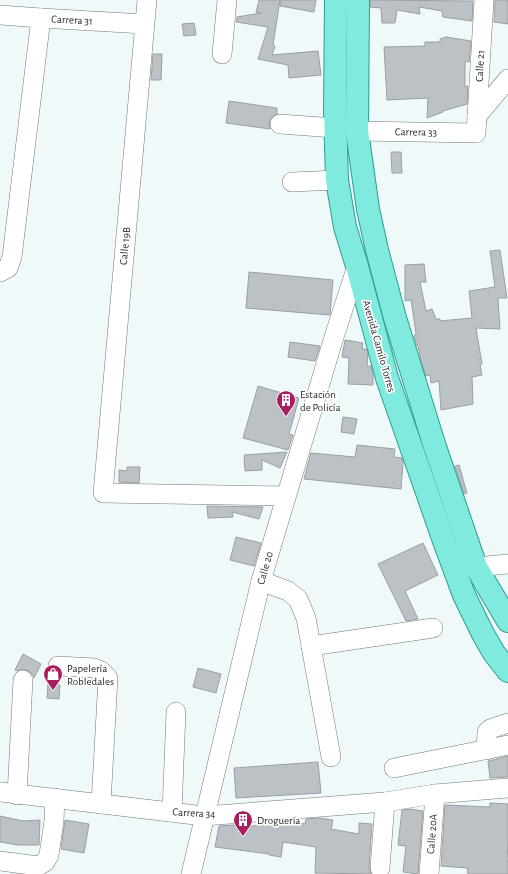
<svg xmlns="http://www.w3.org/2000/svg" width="508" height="874" font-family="'Alegreya Sans',sans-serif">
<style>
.building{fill:#bbc1c5;stroke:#999fa3}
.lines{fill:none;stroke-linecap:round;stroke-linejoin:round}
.minor-casing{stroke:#71787a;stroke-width:20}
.major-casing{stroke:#2b9e92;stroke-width:24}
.minor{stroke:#fff;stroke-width:19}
.major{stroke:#81eadf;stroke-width:22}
.labels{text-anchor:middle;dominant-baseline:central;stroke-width:3.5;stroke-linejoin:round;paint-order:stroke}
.street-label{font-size:11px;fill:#282b2c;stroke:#fff}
.poi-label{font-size:11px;fill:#282b2c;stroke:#fff;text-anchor:start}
</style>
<rect width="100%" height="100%" fill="#f0f9fa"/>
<g class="building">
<polygon points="259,0 280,0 273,45 275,46 272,55 318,51 321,75 289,78 288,65 258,59 268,27 236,22 237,17 261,13 256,12"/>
<polygon points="281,0 316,0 314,12 280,6"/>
<polygon points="370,0 473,1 472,21 443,17 442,11 419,7 420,14 397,10 395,23 382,23 381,8 370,7"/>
<polygon points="495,0 508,0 508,24 494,22"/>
<polygon points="194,23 196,35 184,36 182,24"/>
<polygon points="446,37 471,41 469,62 465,61 465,87 468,86 467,104 443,111 443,112 427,118 428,98 387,100 384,47 425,46 425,42 440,42 440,39"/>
<polygon points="153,54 162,54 161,80 151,80"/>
<polygon points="229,101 277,108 277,114 271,118 269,123 270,129 226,123"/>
<polygon points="391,152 401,152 402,173 392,173"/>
<polygon points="500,250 507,298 498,298 500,329 476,328 482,364 480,365 482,375 472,377 473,404 441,410 439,381 431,383 430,375 426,376 421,361 418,346 417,346 414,337 416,333 411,300 405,301 405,265 424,264 426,282 420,282 426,311 432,309 436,319 440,319 440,321 472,318 469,291 495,287 490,251"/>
<polygon points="249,272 333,280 330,315 246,308"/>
<polygon points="345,340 363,343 362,349 366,349 368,354 367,366 371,366 373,374 373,385 348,384 349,358 342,357"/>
<polygon points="290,342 320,346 315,361 288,357"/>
<polygon points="258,386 299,398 289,434 293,435 288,450 243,438"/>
<polygon points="343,417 357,419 354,434 341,432"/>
<polygon points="357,445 395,449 394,457 402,458 403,463 401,489 304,479 311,453 355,457"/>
<polygon points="287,452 280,468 262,460 262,470 245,471 244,455"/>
<polygon points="459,465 467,493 464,494 455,466"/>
<polygon points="127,467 140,467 139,483 119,482 119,470 127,471"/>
<polygon points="207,506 263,507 259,519 232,512 233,517 208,518"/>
<polygon points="236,537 261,543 254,566 230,560"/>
<polygon points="423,543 438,575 405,591 418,619 406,621 378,564"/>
<polygon points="23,654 41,664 34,678 33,675 29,671 23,669 17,671 15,670"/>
<polygon points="198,668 221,674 216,693 193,687"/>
<polygon points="48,684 60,685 59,699 47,698"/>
<polygon points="508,756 508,777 490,778 488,761"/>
<polygon points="318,762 321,793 236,798 234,768"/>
<polygon points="490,803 508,804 508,840 507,861 508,861 508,874 468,874 467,868 441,866 445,805 490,807"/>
<polygon points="410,809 423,811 418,874 403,872 406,846 398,845 402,810"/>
<polygon points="0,816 23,821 40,820 39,845 18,845 0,842"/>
<polygon points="320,818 333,820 331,829 359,834 359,823 372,824 369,867 371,874 315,873 316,847 283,842 281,857 269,855 269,854 215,847 219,826 233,825 248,827 275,822 286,821 305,824 306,819"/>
<polygon points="65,820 89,824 84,853 61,849"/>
</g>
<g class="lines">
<g class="minor-casing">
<g id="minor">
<polyline points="147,0 103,493 286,496"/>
<polyline points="0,15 41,18 144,24"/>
<polyline points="222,54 227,0"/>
<polyline points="477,116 508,79"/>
<polyline points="280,124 335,128"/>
<polyline points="357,131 476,133 484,0"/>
<polyline points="292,182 337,180"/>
<polyline points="0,272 8,268 12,257 41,18"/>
<polyline points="476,567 508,564"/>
<polyline points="261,581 288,591 298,599 306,618 331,757"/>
<polyline points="311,646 433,628"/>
<polyline points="58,666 94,668 101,671 108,678 101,804"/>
<polyline points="486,750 487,732 490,729 508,723"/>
<polyline points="394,768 508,745"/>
<polyline points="0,792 204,816 385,802 435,794 508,788"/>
<polyline points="17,795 23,680"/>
<polyline points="172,812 176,712"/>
<polyline points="0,861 38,866 45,862 49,855 54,821 55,798"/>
<polyline points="380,868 385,802"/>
<polyline points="191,874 261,581 334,337 357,266"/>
<polyline points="429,874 435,794"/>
</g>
</g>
<g class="major-casing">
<g id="major">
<polyline points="336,0 335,110 337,180 345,227 357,266 387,378 444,541 464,595 483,634 494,653 508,671"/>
<polyline points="358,0 357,131 368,209 377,250 395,318 435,447 476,567 508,621"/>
</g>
</g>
<use href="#minor" class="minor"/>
<use href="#major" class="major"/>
</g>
<defs>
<g id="building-pin" transform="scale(1)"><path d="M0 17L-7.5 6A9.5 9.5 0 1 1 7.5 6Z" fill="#a81e61" stroke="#fff"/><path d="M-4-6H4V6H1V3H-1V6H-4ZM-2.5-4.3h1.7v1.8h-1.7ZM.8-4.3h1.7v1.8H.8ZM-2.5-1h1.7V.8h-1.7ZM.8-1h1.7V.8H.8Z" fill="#fff"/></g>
<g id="shop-pin" transform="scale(1)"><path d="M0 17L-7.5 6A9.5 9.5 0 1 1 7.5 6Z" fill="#a81e61" stroke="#fff"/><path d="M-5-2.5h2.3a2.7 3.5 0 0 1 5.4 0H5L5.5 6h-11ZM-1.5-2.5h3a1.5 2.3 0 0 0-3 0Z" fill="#fff"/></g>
</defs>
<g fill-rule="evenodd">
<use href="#building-pin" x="286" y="400"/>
<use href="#shop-pin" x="53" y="674"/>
<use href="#building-pin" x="243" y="820"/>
</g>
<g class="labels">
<g class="street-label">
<text transform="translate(72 20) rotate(3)">Carrera 31</text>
<text transform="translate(480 66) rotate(-87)">Calle 21</text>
<text transform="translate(416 132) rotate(1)">Carrera 33</text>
<text transform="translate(125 246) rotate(-85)">Calle 19B</text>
<text transform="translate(379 346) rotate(74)">Avenida Camilo Torres</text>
<text transform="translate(265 568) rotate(-74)">Calle 20</text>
<text transform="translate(194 813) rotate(3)">Carrera 34</text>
<text transform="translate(432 834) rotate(-86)">Calle 20A</text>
</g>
<g class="poi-label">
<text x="300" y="394">Estación<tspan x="300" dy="13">de Policía</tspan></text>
<text x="67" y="668">Papelería<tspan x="67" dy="13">Robledales</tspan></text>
<text x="257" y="820">Droguería</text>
</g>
</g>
</svg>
